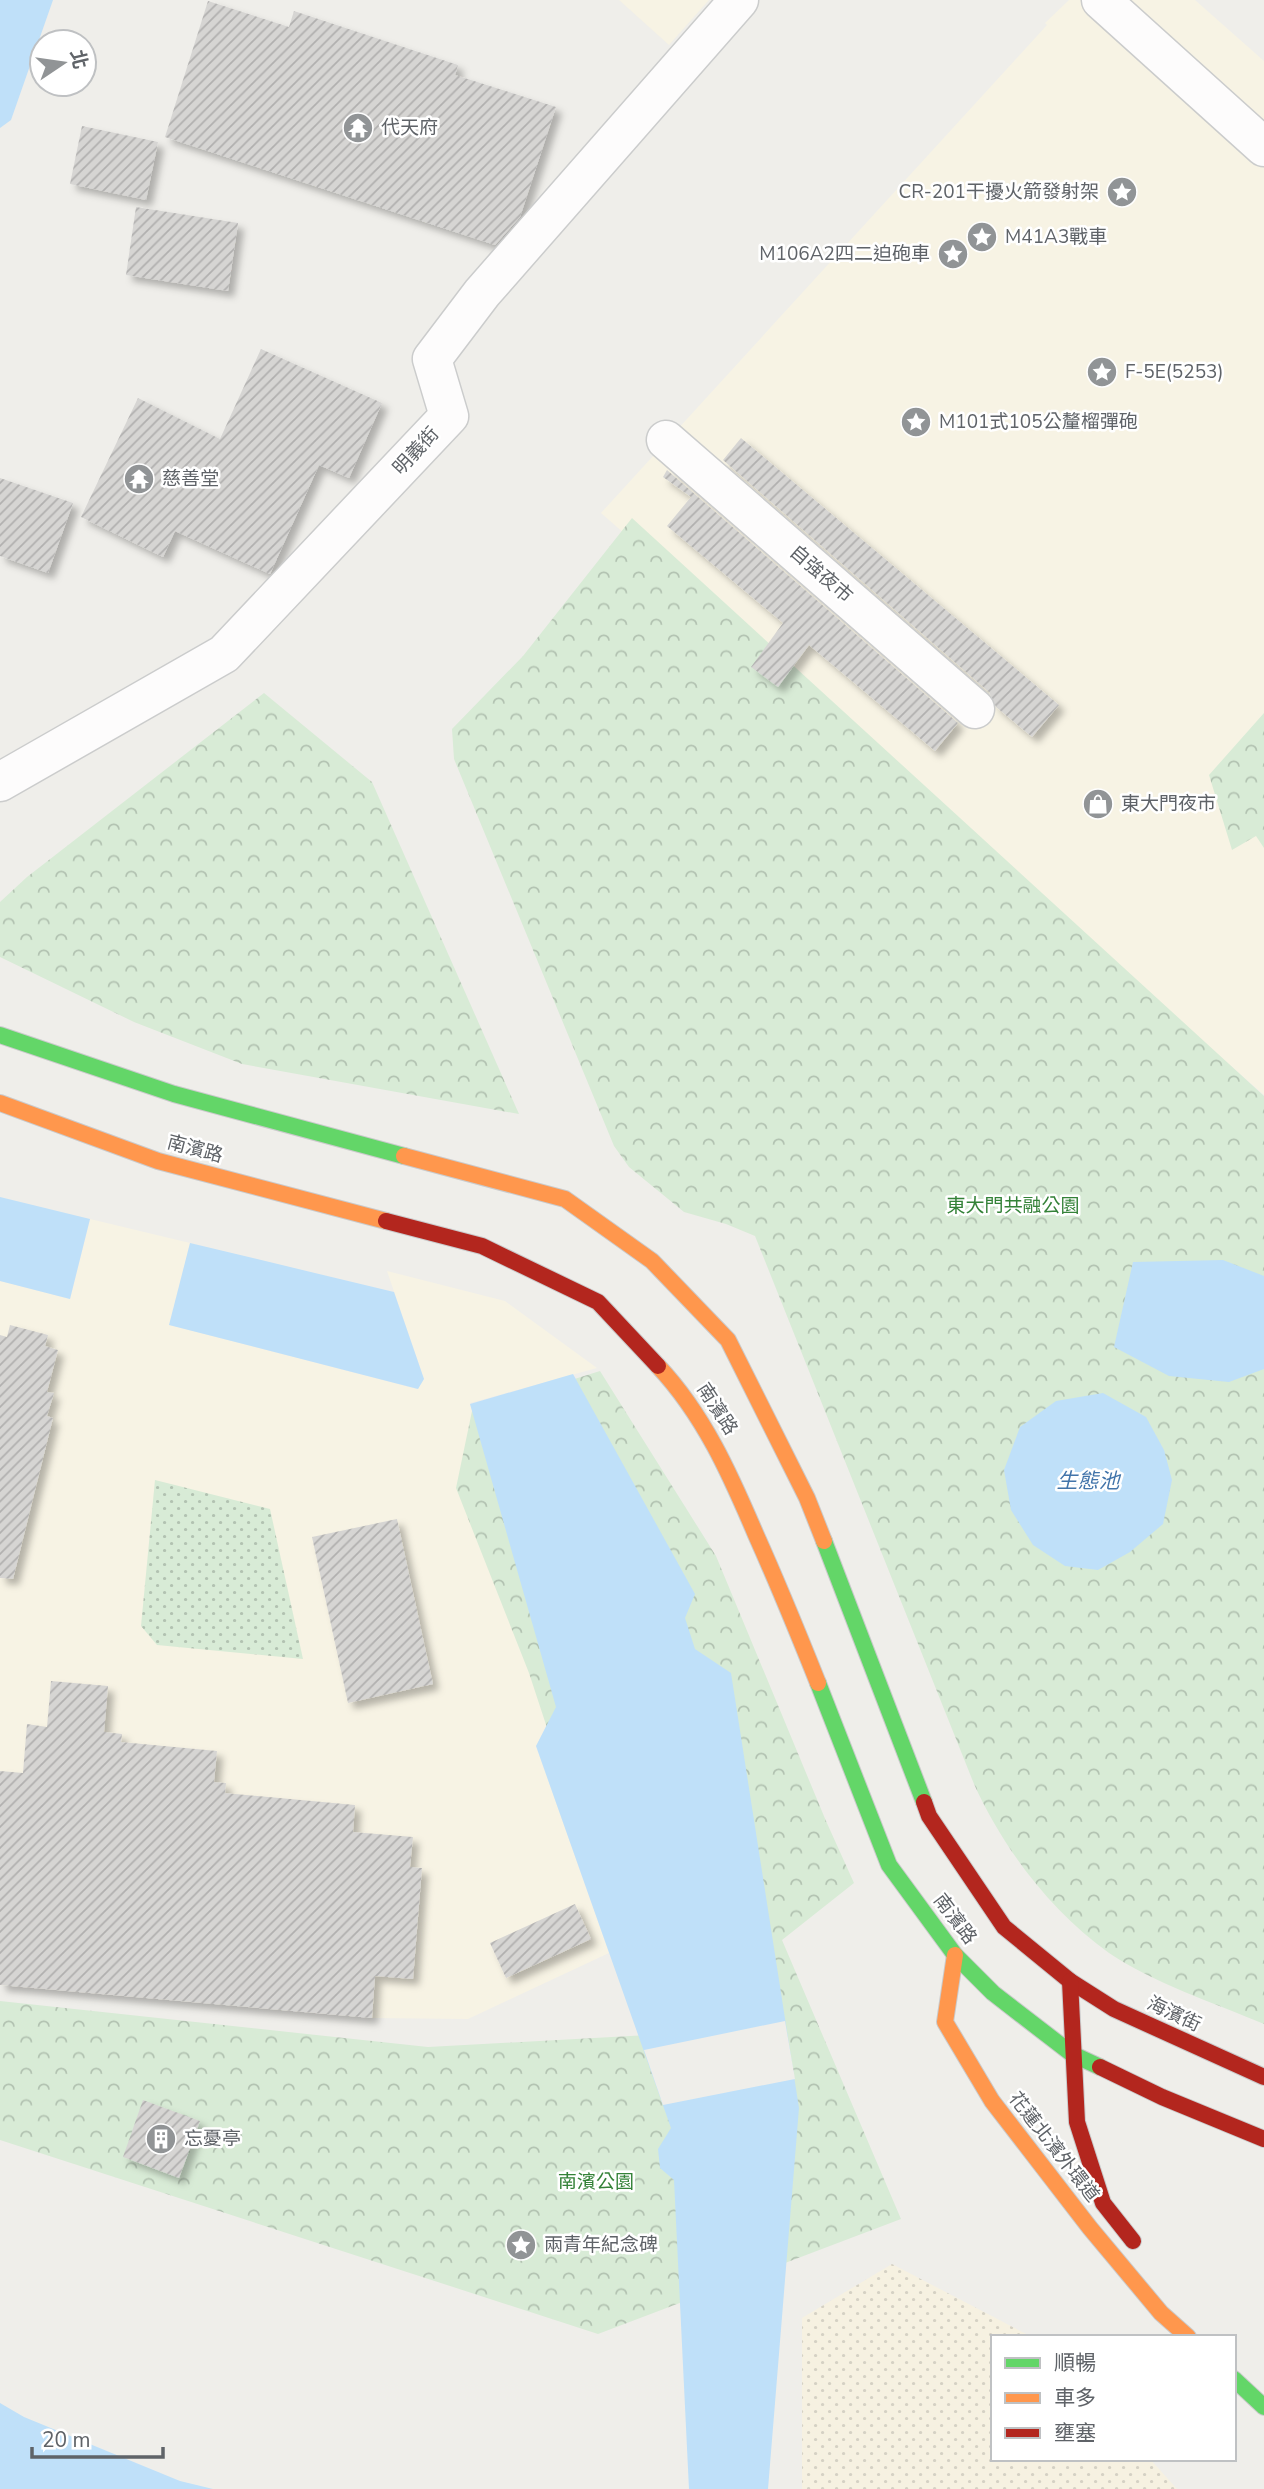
<svg xmlns="http://www.w3.org/2000/svg" width="1264" height="2489" font-family="'Nunito Sans','Noto Sans TC',sans-serif">
<style>
.commercial{fill:#f7f3e4}
.grass{fill:url(#grass-dots)}
.sand{fill:url(#sand-dots)}
.park{fill:url(#park-crowns)}
.water{fill:#bfe0f9}
.pier{fill:#efeeea}
.building{fill:url(#building-hatch);filter:url(#shadow)}
.lines{fill:none;stroke-linecap:round;stroke-linejoin:round}
.street-casing{stroke:#cbcccc;stroke-width:41}
.fast-casing{stroke:#cacacb;stroke-width:18}
.slow-casing{stroke:#cacacb;stroke-width:18}
.jam-casing{stroke:#cacacb;stroke-width:18}
.street{stroke:#fdfcfc;stroke-width:38}
.fast{stroke:#63d668;stroke-width:16}
.slow{stroke:#ff974d;stroke-width:16}
.jam{stroke:#b3261e;stroke-width:16}
.labels{text-anchor:middle;dominant-baseline:central;stroke-width:5;stroke-linejoin:round;paint-order:stroke}
.poi-label{font-size:19px;fill:#5f6368;stroke:#fff;text-anchor:start}
.street-label{font-size:19px;fill:#5f6368;stroke:#fff}
.park-label{font-size:19px;fill:#348238;stroke:#fff}
.water-label{font-size:21px;font-style:italic;fill:#4174aa;stroke:#fff}
</style>
<defs>
<pattern id="grass-dots" width="8" height="8" patternUnits="userSpaceOnUse" patternTransform="scale(1.75)"><rect width="8" height="8" fill="#d8ebd6"/><path d="M2 2h.1M6 6h.1" fill="none" stroke="#b2c2b1" stroke-width="1.8" stroke-linecap="round"/></pattern>
<pattern id="sand-dots" width="8" height="8" patternUnits="userSpaceOnUse" patternTransform="scale(1.75)"><rect width="8" height="8" fill="#f6f1e1"/><path d="M2 2h.1M6 6h.1" fill="none" stroke="#d5d1c4" stroke-width="1.8" stroke-linecap="round"/></pattern>
<pattern id="park-crowns" width="20" height="18" patternUnits="userSpaceOnUse" patternTransform="scale(1.75)"><rect width="20" height="18" fill="#d8ebd6"/><path d="M2 6a3 3 0 1 1 6 0M12 15a3 3 0 1 1 6 0" fill="none" stroke="#b2c2b1"/></pattern>
<pattern id="building-hatch" width="6" height="6" patternUnits="userSpaceOnUse" patternTransform="scale(1.75)"><rect width="6" height="6" fill="#d6d5d3"/><path d="M-1 1l2-2M0 6l6-6M5 7l2-2" fill="none" stroke="#b1b0af"/></pattern>
<filter id="shadow"><feDropShadow dx="6" dy="6" stdDeviation="3.5" flood-color="#0004"/></filter>
</defs>
<rect width="100%" height="100%" fill="#efeeea"/>
<g class="commercial">
<polygon points="619,0 709,0 669,45"/>
<polygon points="1069,0 1195,0 1264,61 1264,1095 601,513 1047,25 1045,23"/>
<polygon points="90,1219 190,1243 170,1325 417,1389 424,1379 387,1271 505,1301 597,1368 470,1403 556,1707 536,1746 609,1953 468,2019 372,2018 0,1985 0,1281 70,1299"/>
</g>
<polygon class="grass" points="155,1480 270,1509 303,1659 157,1645 141,1626"/>
<polygon class="sand" points="892,2264 1032,2337 993,2337 993,2459 1150,2459 1177,2489 802,2489 802,2318"/>
<g class="park">
<path d="M632 518 1264 1096V2024C1217 2004 1151 1982 1109 1953 1051 1911 1004 1850 974 1784L755 1236 726 1224 684 1212 629 1167 614 1146 454 759 452 729 523 656Z"/>
<polygon points="264,693 372,782 519,1114 242,1064 134,1022 0,957 0,902 27,877"/>
<polygon points="1264,713 1264,848 1256,836 1232,850 1209,775"/>
<polygon points="600,1371 716,1556 826,1821 854,1883 782,1940 901,2219 598,2334 0,2140 0,2001 428,2047 648,2035 529,1673 456,1488 472,1411"/>
</g>
<g class="water">
<polygon points="0,0 53,0 11,120 0,128"/>
<polygon points="0,1197 90,1219 70,1299 0,1281"/>
<polygon points="190,1243 394,1292 424,1379 418,1389 169,1325"/>
<polygon points="1223,1260 1264,1276 1264,1369 1229,1382 1169,1376 1114,1347 1133,1262"/>
<polygon points="573,1374 695,1594 685,1618 695,1649 731,1673 799,2108 768,2489 689,2489 674,2180 660,2168 658,2149 671,2128 536,1746 556,1707 470,1404"/>
<polygon points="1103,1393 1146,1417 1164,1450 1172,1480 1163,1524 1130,1552 1098,1570 1065,1566 1033,1545 1011,1510 1004,1470 1020,1427 1056,1401"/>
<polygon points="0,2403 24,2417 180,2481 213,2489 0,2489"/>
</g>
<polygon class="pier" points="785,2021 795,2079 663,2105 644,2050"/>
<g class="building">
<polygon points="208,1 289,27 294,11 458,65 455,75 556,107 520,217 495,245 165,137"/>
<polygon points="82,126 158,142 146,200 70,184"/>
<polygon points="136,207 238,223 228,291 126,275"/>
<polygon points="261,349 382,403 349,478 319,465 270,574 175,531 163,557 81,517 138,398 220,439"/>
<polygon points="741,438 1059,705 1032,737 996,707 989,692 723,460"/>
<polygon points="667,470 958,723 935,751 809,645 778,687 751,667 783,623 667,526 691,497 663,477"/>
<polygon points="0,478 73,503 48,573 0,556"/>
<polygon points="10,1325 48,1335 45,1346 58,1350 47,1392 54,1393 47,1416 53,1418 13,1579 0,1578 0,1335 7,1337"/>
<polygon points="397,1519 433,1684 348,1703 312,1537"/>
<polygon points="51,1681 108,1686 104,1732 122,1734 121,1742 217,1751 214,1782 226,1783 225,1793 355,1805 353,1832 413,1837 410,1867 422,1868 413,1979 375,1976 372,2018 0,1985 0,1771 23,1773 27,1724 47,1727"/>
<polygon points="575,1904 591,1939 506,1978 490,1943"/>
<polygon points="143,2100 200,2121 179,2178 123,2157"/>
</g>
<g class="lines">
<g class="street-casing">
<g id="street">
<polyline points="1101,0 1264,147"/>
<polyline points="666,440 975,709"/>
<polyline points="0,782 224,654 449,416 432,359 482,293 739,0"/>
</g>
</g>
<g class="fast-casing">
<g id="fast">
<polyline points="0,1035 174,1094 404,1156"/>
<polyline points="824,1541 924,1802"/>
<polyline points="818,1683 889,1865 955,1955 993,1993 1072,2054 1100,2067"/>
<polyline points="1234,2379 1264,2407"/>
</g>
</g>
<g class="slow-casing">
<g id="slow">
<polyline points="0,1103 158,1161 386,1221"/>
<polyline points="404,1156 565,1199 652,1261 728,1340 807,1498 824,1541"/>
<path d="M658 1366C704 1415 730 1474 756 1535 778 1584 798 1633 818 1683"/>
<polyline points="955,1955 945,2022 992,2101 1090,2228 1161,2313 1188,2337"/>
</g>
</g>
<g class="jam-casing">
<g id="jam">
<polyline points="386,1221 482,1246 598,1302 658,1366"/>
<polyline points="924,1802 929,1816 1004,1927 1070,1981 1114,2009 1264,2077"/>
<polyline points="1070,1981 1077,2122 1103,2203 1133,2241"/>
<polyline points="1100,2067 1162,2097 1264,2139"/>
</g>
</g>
<use href="#street" class="street"/>
<use href="#fast" class="fast"/>
<use href="#slow" class="slow"/>
<use href="#jam" class="jam"/>
</g>
<defs>
<g id="temple-disc" transform="scale(1.575)"><circle r="9.5" fill="#919496" stroke="#fff"/><path d="M0-6L5-2H3V0L6.5 2.5H4V6H1.5V3h-3V6H-4V2.5H-6.5L-3 0V-2H-5Z" fill="#fff"/></g>
<g id="sight-disc" transform="scale(1.575)"><circle r="9.5" fill="#919496" stroke="#fff"/><path d="M0-6L1.8-2.2L6-1.7L2.9 1.2L3.7 5.4L0 3.3L-3.7 5.4L-2.9 1.2L-6-1.7L-1.8-2.2Z" fill="#fff"/></g>
<g id="shop-disc" transform="scale(1.575)"><circle r="9.5" fill="#919496" stroke="#fff"/><path d="M-5-2.5h2.3a2.7 3.5 0 0 1 5.4 0H5L5.5 6h-11ZM-1.5-2.5h3a1.5 2.3 0 0 0-3 0Z" fill="#fff"/></g>
<g id="building-disc" transform="scale(1.575)"><circle r="9.5" fill="#919496" stroke="#fff"/><path d="M-4-6H4V6H1V3H-1V6H-4ZM-2.5-4.3h1.7v1.8h-1.7ZM.8-4.3h1.7v1.8H.8ZM-2.5-1h1.7V.8h-1.7ZM.8-1h1.7V.8H.8Z" fill="#fff"/></g>
</defs>
<g fill-rule="evenodd">
<use href="#temple-disc" x="358" y="128"/>
<use href="#sight-disc" x="1122" y="192"/>
<use href="#sight-disc" x="982" y="237"/>
<use href="#sight-disc" x="953" y="254"/>
<use href="#sight-disc" x="1102" y="372"/>
<use href="#sight-disc" x="916" y="422"/>
<use href="#temple-disc" x="139" y="479"/>
<use href="#shop-disc" x="1098" y="804"/>
<use href="#building-disc" x="161" y="2139"/>
<use href="#sight-disc" x="521" y="2245"/>
</g>
<g class="labels">
<g class="poi-label">
<text x="381" y="128">代天府</text>
<text x="1099" y="192" text-anchor="end">CR-201干擾火箭發射架</text>
<text x="1005" y="237">M41A3戰車</text>
<text x="930" y="254" text-anchor="end">M106A2四二迫砲車</text>
<text x="1125" y="372">F-5E(5253)</text>
<text x="939" y="422">M101式105公釐榴彈砲</text>
<text x="162" y="479">慈善堂</text>
<text x="1121" y="804">東大門夜市</text>
<text x="184" y="2139">忘憂亭</text>
<text x="544" y="2245">兩青年紀念碑</text>
</g>
<g class="street-label">
<text transform="translate(416 451) rotate(-47)">明義街</text>
<text transform="translate(821 574) rotate(41)">自強夜市</text>
<text transform="translate(195 1149) rotate(15)">南濱路</text>
<text transform="translate(717 1409) rotate(57)">南濱路</text>
<text transform="translate(955 1919) rotate(53)">南濱路</text>
<text transform="translate(1174 2014) rotate(25)">海濱街</text>
<text transform="translate(1054 2147) rotate(52)">花蓮北濱外環道</text>
</g>
<g class="park-label">
<text x="1013" y="1206">東大門共融公園</text>
<text x="596" y="2182">南濱公園</text>
</g>
<g class="water-label">
<text x="1088" y="1481">生態池</text>
</g>
</g>
<rect x="991" y="2335" width="245" height="126" fill="#ffffff" stroke="#bfc1c3" stroke-width="2"/>
<rect x="1005" y="2358" width="35" height="10" fill="#63d668" stroke="#bfc1c3" stroke-width="2"/>
<text x="1054" y="2370" font-size="21" fill="#5f6368">順暢</text>
<rect x="1005" y="2393" width="35" height="10" fill="#ff974d" stroke="#bfc1c3" stroke-width="2"/>
<text x="1054" y="2405" font-size="21" fill="#5f6368">車多</text>
<rect x="1005" y="2428" width="35" height="10" fill="#b3261e" stroke="#bfc1c3" stroke-width="2"/>
<text x="1054" y="2440" font-size="21" fill="#5f6368">壅塞</text>
<g transform="translate(63 63) rotate(77)"><circle r="33" fill="#ffffff" stroke="#bfc1c3" stroke-width="2"/>
<path d="M0-5L12 26L0 18L-12 26Z" fill="#919496"/>
<text y="-10" font-size="19" font-weight="bold" text-anchor="middle" fill="#5f6368">北</text>
</g>
<path d="M32 2447v10h131v-10" fill="none" stroke="#5f6368" stroke-width="3.5"/>
<text x="42" y="2447" font-size="21" fill="#5f6368" stroke="#ffffff" stroke-width="5" paint-order="stroke">20 m</text>
</svg>
